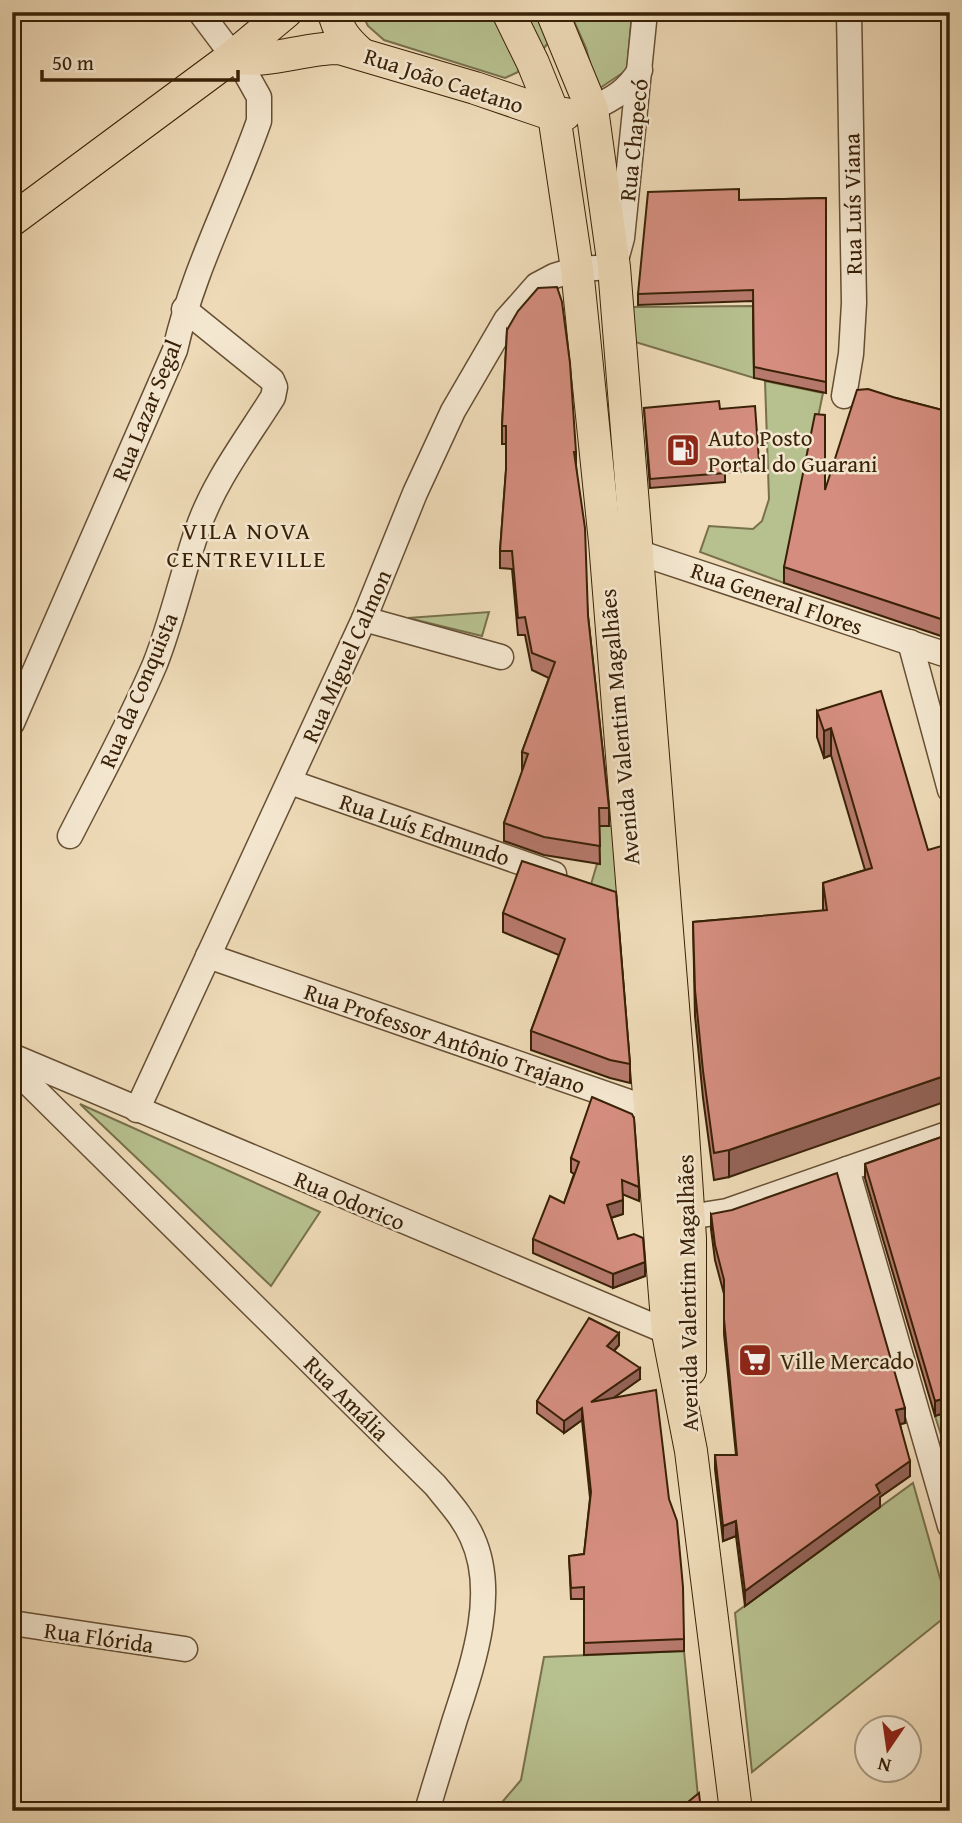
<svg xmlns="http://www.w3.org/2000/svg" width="962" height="1823" font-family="'Gentium Book Plus',serif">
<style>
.green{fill:#b7c08f;stroke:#78704b;stroke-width:2}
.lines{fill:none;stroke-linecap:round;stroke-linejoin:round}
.minor-casing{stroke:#664f33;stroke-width:27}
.major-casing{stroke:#392107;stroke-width:34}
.minor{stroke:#f4e7d0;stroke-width:24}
.major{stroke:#eedab7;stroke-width:32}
.wall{fill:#b6796c;stroke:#392107;stroke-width:2}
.shaded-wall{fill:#946358;stroke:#392107;stroke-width:2}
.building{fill:#d48d7e;stroke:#392107;stroke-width:2}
.labels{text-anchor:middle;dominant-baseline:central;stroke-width:5;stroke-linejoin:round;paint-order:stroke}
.street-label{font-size:23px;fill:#392107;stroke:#f4e7d0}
.poi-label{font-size:23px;fill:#392107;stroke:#f4e7d0;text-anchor:start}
.neighbourhood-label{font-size:24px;letter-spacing:2px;fill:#392107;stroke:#f4e7d0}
</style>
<rect width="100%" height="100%" fill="#eedab7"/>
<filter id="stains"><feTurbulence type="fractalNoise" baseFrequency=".00286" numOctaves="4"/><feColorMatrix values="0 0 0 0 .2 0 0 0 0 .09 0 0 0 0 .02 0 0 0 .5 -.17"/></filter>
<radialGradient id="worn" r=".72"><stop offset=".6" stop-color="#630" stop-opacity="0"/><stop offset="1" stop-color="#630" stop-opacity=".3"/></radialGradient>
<g class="green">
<polygon points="361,12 497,12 520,63 518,72 505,78 384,40 368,26"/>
<polygon points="520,12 536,12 550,41 543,49"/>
<polygon points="570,12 632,12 627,70 597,90 586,48"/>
<polygon points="753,306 754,378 632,341 632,307"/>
<polygon points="765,381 823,393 784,583 700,552 709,526 753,529 762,521 769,499"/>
<polygon points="489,612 482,636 408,618"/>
<polygon points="599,826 613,826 622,912 586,901 597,864 600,864"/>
<polygon points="80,1104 320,1212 271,1286"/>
<polygon points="950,1411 950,1463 935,1416"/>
<polygon points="913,1483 950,1613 752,1772 735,1613"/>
<polygon points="684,1651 699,1807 694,1811 490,1811 498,1807 521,1780 544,1657"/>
</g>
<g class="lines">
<g class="minor-casing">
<g id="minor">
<path d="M592 109C614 98 627 91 640 70"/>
<polyline points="844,396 851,354 854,303 849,12"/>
<polyline points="622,547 950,656"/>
<polyline points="364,619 501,657"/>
<polyline points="910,642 950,790"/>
<path d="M12 723 175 350C193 270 232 198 259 121V97L245 72 200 12"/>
<polyline points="290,782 554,874"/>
<path d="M70 836C99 779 130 723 155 664 172 621 182 575 197 531 213 483 246 440 273 397L275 387 272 380 184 309"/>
<polyline points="208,956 664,1114"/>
<polyline points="12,1056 682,1338"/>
<path d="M12 1067 435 1485C448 1501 463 1517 472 1537 498 1593 473 1664 455 1719 446 1749 436 1780 427 1811"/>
<polyline points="137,1110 364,619 415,493 453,411 506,320 537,285 554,276 577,269 614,267 622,238 645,12"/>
<polyline points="847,1169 950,1526"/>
<polyline points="670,1215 689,1217 727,1211 950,1133"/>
<polyline points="12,1623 185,1649"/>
</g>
</g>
<g class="major-casing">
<g id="major">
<path d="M334 12C338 31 346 40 359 52"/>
<polyline points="508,12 533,63 554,115 577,269 605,542 668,1333 691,1451 736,1811"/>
<polyline points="552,12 592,109 614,267 682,1119 690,1238 690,1370"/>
<path d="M232 57C269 64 302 48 339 48L475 88 554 115 565 114"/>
<polyline points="12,220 232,57 286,12"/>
</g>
</g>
<use href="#minor" class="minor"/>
<use href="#major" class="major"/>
</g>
<g class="wall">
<polygon points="826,198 826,393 754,378 753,301 638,305 638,294 739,200"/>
<polygon points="507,330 576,452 576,466 588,616 609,808 609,826 599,826 600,864 544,855 504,841 504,823 523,770 522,770 522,752 549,678 532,670 525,635 518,635 512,569 500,568 500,551 506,471 506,444 502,444 502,426"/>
<polygon points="896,398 950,412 950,639 784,583 784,567 825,490"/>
<polygon points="644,408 720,409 759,461 759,470 725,473 725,482 650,488"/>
<polygon points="950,670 950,728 941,693 941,677"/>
<polygon points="817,711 928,850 729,1177 714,1180 703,1098 695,1016 693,922 823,911 823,883 865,870 831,755 824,758 817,737"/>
<polygon points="616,892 630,1064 630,1083 610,1078 531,1050 531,1031 559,955 503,932 503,913"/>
<polygon points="950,1134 935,1416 865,1178 865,1164"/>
<polygon points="571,1158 639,1187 639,1201 622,1194 623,1214 611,1218 618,1239 645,1276 613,1288 533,1253 533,1239 564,1203 574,1174 571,1172"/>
<polygon points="711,1214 905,1423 900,1424 910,1476 880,1497 880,1507 745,1606 736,1536 723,1541 715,1469 715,1455 736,1455 724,1334 724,1294 715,1260 711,1229"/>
<polygon points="619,1345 614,1351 640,1379 613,1398 684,1639 684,1651 584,1655 584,1599 571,1599 569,1556 584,1554 590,1498 582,1420 564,1433 537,1413 537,1401"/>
</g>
<g class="shaded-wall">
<polygon points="831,728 831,755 824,758 824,731"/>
<polygon points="950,1074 950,1100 729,1177 729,1150"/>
<polygon points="623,1200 623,1214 607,1219 607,1205"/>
<polygon points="645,1262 645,1276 613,1288 613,1274"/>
<polygon points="619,1333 619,1345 607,1358 607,1346"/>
<polygon points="640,1368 640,1379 591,1414 591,1402"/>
<polygon points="950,1397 950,1411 935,1416 935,1401"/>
<polygon points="582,1408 582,1420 564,1433 564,1421"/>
<polygon points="905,1408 905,1423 896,1425 896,1410"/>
<polygon points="910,1461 910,1476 880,1497 880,1507 745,1606 745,1591 876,1485"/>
<polygon points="736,1521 736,1536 723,1541 723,1526"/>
</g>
<g class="building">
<polygon points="739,189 739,200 826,198 826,382 754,367 753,290 638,294 648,192"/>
<polygon points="557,287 562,302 570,363 576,452 574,452 585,528 588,616 609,808 599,808 600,846 544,837 504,823 528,754 522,752 555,662 532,653 525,617 518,618 512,551 500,551 506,469 506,426 502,426 507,330 518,311 538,288"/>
<polygon points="868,389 896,398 950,412 950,622 784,567 815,414 825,415 825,490 857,390"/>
<polygon points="719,401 720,409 755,406 759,461 724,464 725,473 650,479 644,408"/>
<polygon points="950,670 950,712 941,677"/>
<polygon points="881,691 928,850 945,845 950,861 950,1074 729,1150 714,1153 703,1071 695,990 693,922 827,910 823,883 872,868 831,728 824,731 817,711"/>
<polygon points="522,861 616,892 630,1064 610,1060 531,1031 565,939 503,913"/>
<polygon points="592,1097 632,1114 634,1118 639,1187 622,1180 623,1200 607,1205 618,1239 634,1234 643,1238 645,1262 613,1274 533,1239 550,1196 564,1203 579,1162 571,1158"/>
<polygon points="950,1134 950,1397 935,1401 865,1164"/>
<polygon points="837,1173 905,1408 896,1410 910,1461 876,1485 880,1493 745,1591 736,1521 723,1526 715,1455 737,1455 724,1319 724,1280 715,1245 711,1214 732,1210"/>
<polygon points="589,1318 619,1333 607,1346 640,1368 591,1402 656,1390 669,1499 677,1521 683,1587 684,1639 584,1643 584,1587 571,1588 569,1556 584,1554 591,1492 582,1408 564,1421 537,1401"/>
<polygon points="699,1793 701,1811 677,1811"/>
</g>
<defs>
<g id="fuel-square" transform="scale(1.75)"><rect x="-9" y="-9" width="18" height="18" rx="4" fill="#8f2418" stroke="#f4e7d0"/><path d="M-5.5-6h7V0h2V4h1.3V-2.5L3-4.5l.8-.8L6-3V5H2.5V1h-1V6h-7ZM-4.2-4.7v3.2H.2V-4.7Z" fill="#fff"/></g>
<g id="supermarket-square" transform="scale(1.75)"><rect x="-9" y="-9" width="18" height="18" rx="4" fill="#8f2418" stroke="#f4e7d0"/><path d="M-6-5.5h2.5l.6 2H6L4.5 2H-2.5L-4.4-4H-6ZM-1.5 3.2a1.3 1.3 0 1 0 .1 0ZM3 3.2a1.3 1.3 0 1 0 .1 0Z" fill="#fff"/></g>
</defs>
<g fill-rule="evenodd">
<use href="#fuel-square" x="683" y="450"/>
<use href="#supermarket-square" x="755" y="1360"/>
</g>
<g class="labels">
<g class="street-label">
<text transform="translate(444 80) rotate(18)">Rua João Caetano</text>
<text transform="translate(633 140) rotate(-84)">Rua Chapecó</text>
<text transform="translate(852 204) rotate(-91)">Rua Luís Viana</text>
<text transform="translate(146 410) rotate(-68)">Rua Lazar Segal</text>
<text transform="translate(777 598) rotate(19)">Rua General Flores</text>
<text transform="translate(346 656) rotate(-66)">Rua Miguel Calmon</text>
<text transform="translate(138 690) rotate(-67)">Rua da Conquista</text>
<text transform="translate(619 727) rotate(-95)">Avenida Valentim Magalhães</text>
<text transform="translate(425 829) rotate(19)">Rua Luís Edmundo</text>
<text transform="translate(445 1038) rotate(19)">Rua Professor Antônio Trajano</text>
<text transform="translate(350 1200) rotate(23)">Rua Odorico</text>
<text transform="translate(687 1293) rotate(-91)">Avenida Valentim Magalhães</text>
<text transform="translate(347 1398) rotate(45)">Rua Amália</text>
<text transform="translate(99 1637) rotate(8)">Rua Flórida</text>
</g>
<g class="poi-label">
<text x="708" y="437">Auto Posto<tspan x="708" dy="26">Portal do Guarani</tspan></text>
<text x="780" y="1360">Ville Mercado</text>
</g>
<g class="neighbourhood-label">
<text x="247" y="530">VILA NOVA<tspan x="247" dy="28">CENTREVILLE</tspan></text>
</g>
</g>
<rect width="962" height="1823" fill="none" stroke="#eedab7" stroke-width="42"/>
<rect x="14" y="14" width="934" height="1795" fill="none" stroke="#392107" stroke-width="3.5"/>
<rect x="21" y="21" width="920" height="1781" fill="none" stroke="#392107" stroke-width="2"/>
<g transform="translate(888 1749) rotate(193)"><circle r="33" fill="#f4e7d0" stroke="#a99880" stroke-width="2"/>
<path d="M0-5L12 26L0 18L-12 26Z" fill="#8f2418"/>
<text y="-10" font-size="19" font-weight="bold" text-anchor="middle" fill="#392107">N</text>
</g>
<path d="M42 70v10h196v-10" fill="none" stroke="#392107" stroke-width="3.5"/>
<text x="52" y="70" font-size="21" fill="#392107" stroke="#f4e7d0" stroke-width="5" paint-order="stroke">50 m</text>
<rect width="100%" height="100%" filter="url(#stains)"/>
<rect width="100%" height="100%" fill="url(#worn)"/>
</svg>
